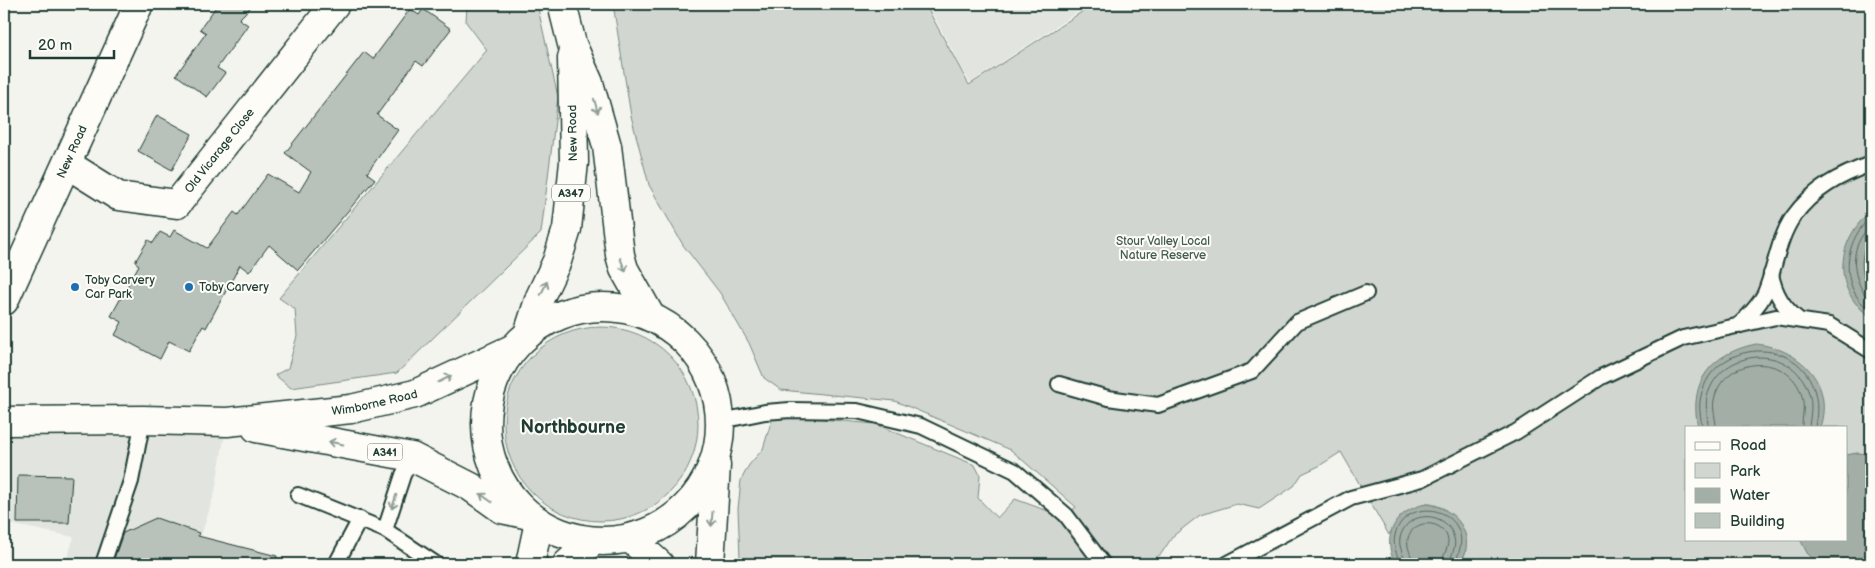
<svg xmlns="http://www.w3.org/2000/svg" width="1875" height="568" font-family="'Balsamiq Sans',sans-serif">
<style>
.built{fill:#e2e5df}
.green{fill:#d1d6d1;stroke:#788a82;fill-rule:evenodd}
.water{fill:#a3aea7;stroke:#6e8179}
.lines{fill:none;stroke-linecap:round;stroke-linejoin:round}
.shore{stroke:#546a62;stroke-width:1}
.building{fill:#b9c1bb;stroke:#1f3d34}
.lane-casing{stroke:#1f3d34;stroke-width:18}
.street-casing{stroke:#1f3d34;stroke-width:31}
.primary-casing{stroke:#1f3d34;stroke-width:31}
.lane{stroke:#fdfcf7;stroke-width:14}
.street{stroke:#fdfcf7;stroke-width:28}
.primary{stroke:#fdfcf7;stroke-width:28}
.oneway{stroke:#8e9c96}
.poi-dot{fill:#1f6fb2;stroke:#fdfcf7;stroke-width:2}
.labels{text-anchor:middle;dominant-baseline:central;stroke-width:4;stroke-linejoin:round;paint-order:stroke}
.shield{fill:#fdfcf7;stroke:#62766e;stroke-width:1}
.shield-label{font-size:11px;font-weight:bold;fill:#1f3d34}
.street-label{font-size:12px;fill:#1f3d34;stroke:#fdfcf7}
.park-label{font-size:12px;fill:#435c53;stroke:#fdfcf7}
.poi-label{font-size:12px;fill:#1f3d34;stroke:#fdfcf7;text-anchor:start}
.district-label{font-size:18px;font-weight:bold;fill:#1f3d34;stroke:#fdfcf7}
</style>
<rect width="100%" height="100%" fill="#f4f4ef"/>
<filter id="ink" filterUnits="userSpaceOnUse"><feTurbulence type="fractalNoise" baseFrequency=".02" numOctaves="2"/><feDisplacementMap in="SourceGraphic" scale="10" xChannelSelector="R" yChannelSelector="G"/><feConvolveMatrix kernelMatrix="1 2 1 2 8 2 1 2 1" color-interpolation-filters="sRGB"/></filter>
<g filter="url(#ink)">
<g class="built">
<polygon points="927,4 1090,4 970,83"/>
<polygon points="4,421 227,422 215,492 192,564 65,564 74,537 4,523"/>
</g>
<g class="green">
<polygon points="467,4 537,4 558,97 541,233 397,373 291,388 275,375 288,368 297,336 295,309 279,298 487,50 466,22"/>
<path d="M613 4H925L969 85 1094 4H1871V564H1507L1505 562 1501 564H1470L1462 560 1466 551 1445 509C1440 507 1432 503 1426 504 1414 507 1393 525 1389 535L1341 452 1319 466 1302 474 1294 486 1259 509 1237 504 1200 515 1173 536 1161 554 1146 564H738L740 558 738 509 741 480 749 465 763 449 772 419 810 418 875 424 975 465 980 475 978 498 997 518 1015 499 1064 517 1076 507 1011 450 895 401 781 390 764 378 749 343 720 293 683 245 649 185 631 116ZM1686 427H1846V539H1686Z"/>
<circle cx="601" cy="424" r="97"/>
</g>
<g class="water">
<path d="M1871 211V317C1830 290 1837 239 1871 211Z"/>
<path d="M1756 344C1797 348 1835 381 1820 427H1698C1688 381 1712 353 1756 344Z"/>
<polygon points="1857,453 1871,454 1871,564 1818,564 1807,553 1800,539 1846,539 1846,455"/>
<path d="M1426 504C1456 507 1478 536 1460 564H1395C1381 536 1395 510 1426 504Z"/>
</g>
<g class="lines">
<g class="shore">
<path d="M1871 217C1843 241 1838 288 1871 311"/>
<path d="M1871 226C1846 247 1852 281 1871 303"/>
<path d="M1871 236C1859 254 1859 274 1871 292"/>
<path d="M1702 427C1701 416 1698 407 1701 396 1713 339 1801 334 1815 393 1818 405 1817 415 1815 427"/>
<path d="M1708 427C1708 416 1705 407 1707 397 1720 347 1793 342 1809 393 1813 405 1810 415 1809 427"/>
<path d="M1716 427C1716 418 1712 409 1714 400 1723 355 1790 352 1802 396 1805 407 1802 416 1802 427"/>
<path d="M1399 564C1398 554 1392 546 1395 535 1403 502 1451 502 1460 534 1463 546 1457 554 1456 564"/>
<path d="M1405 564C1405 555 1398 548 1400 538 1406 509 1448 510 1454 538 1457 548 1450 555 1450 564"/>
<path d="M1413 564C1412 555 1406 548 1408 538 1414 517 1446 520 1448 541 1448 550 1442 556 1442 564"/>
</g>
</g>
<g class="building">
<polygon points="218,4 254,4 239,19 248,25 217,68 225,73 207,97 176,75 206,33 200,29"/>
<polygon points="410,9 419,15 423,9 451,29 423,66 416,61 377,115 398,130 367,173 375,179 298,270 269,245 249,272 240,265 206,328 203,326 189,351 169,341 160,359 115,335 122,322 111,316 139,265 135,262 148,240 153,243 160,232 170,237 174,230 207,248 234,212 238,215 268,174 299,192 311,172 285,153 364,52 373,59"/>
<polygon points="157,115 192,134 172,170 138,151"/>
<polygon points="18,475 72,476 69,523 17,523"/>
<polygon points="156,518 199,533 198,536 277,556 276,564 112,564 123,533"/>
</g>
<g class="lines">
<g class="lane-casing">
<g id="lane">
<path d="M1771 274C1775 294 1783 307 1799 320"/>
<path d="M1738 326C1748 316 1759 306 1765 293 1775 269 1778 239 1793 217 1813 189 1840 175 1871 164"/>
<polyline points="1059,384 1108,398 1158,405 1252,371 1297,322 1366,293"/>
<polyline points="721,421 765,412 790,410 857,411 921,426 1015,471 1066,515 1103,564"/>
<polyline points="412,457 403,475 385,530 436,564"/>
<polyline points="298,495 385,530"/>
<polyline points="103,564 131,481 143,420"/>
<polyline points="336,564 360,519"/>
<polyline points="1227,564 1351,498 1422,479 1516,432 1601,377 1683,338 1776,317 1829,325 1871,351"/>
</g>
</g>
<g class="street-casing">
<g id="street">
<path id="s1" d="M67 164 118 196 177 204 335 4"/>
<path id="s2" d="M4 301 139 4"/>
<polyline points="530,564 539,522"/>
<polyline points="567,564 593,541"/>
</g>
</g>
<g class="primary-casing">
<g id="primary">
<polyline points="562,4 572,44 589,83 607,146 620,255 624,269 651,317"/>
<circle cx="603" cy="424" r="117"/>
<polyline points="528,334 540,297 557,261 567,229 574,162 572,58"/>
<path id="s3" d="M4 421 143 420 227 422 351 409 415 394 514 348"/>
<polyline points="256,428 412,457 471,487 502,509 525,514"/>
<polyline points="630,538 659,564"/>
<polyline points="710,564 716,465"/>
</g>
</g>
<use href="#lane" class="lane"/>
<use href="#street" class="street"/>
<use href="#primary" class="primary"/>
</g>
<defs><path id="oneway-shaft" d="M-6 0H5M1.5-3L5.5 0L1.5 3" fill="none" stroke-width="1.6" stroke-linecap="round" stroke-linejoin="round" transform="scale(1.25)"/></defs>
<g class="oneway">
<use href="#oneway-shaft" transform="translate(596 106) rotate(74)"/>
<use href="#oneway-shaft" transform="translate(623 265) rotate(68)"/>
<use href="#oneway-shaft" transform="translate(544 288) rotate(-64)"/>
<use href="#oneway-shaft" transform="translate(445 379) rotate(-26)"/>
<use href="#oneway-shaft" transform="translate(336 443) rotate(-169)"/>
<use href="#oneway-shaft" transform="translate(486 498) rotate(-145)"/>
<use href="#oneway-shaft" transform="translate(394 502) rotate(108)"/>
<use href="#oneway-shaft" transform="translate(712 519) rotate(94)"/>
</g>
</g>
<g class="poi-dot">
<circle cx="75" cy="287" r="5"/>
<circle cx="189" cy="287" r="5"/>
</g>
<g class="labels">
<g class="shield">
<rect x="552" y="184.5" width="38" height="17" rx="4"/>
<rect x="367.5" y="443.5" width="35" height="17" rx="4"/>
</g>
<g class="shield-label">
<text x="571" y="193">A347</text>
<text x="385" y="452">A341</text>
</g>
<g class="street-label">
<text transform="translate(573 133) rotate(-91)">New Road</text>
<text stroke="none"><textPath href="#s1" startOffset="188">Old Vicarage Close</textPath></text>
<text stroke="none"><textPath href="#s2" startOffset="164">New Road</textPath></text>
<text stroke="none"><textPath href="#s3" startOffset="372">Wimborne Road</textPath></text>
</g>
<g class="park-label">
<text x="1163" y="241">Stour Valley Local<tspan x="1163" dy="14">Nature Reserve</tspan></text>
</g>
<g class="poi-label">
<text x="85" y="280">Toby Carvery<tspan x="85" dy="14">Car Park</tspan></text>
<text x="199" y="287">Toby Carvery</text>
</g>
<g class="district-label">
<text x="573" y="427">Northbourne</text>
</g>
</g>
<rect width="1875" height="568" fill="none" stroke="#fdfcf7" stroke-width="20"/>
<rect x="10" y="10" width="1855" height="548" fill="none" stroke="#1f3d34" stroke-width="2" filter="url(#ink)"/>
<rect x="1685" y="426" width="162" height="115" fill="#fdfcf7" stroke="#a4b0a9"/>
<rect x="1695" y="442" width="25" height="8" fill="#fdfcf7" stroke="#a4b0a9"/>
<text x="1730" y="450" font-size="15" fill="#1f3d34">Road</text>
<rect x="1695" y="463" width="25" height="15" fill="#d1d6d1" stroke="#a4b0a9"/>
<text x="1730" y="476" font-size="15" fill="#1f3d34">Park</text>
<rect x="1695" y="488" width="25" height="15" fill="#a3aea7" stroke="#a4b0a9"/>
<text x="1730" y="500" font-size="15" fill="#1f3d34">Water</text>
<rect x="1695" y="513" width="25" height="15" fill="#b9c1bb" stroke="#a4b0a9"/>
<text x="1730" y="526" font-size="15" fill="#1f3d34">Building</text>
<path d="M30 50v8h84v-8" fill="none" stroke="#1f3d34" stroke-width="2.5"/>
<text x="38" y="50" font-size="15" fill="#1f3d34" stroke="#fdfcf7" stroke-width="4" paint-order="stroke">20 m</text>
</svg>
